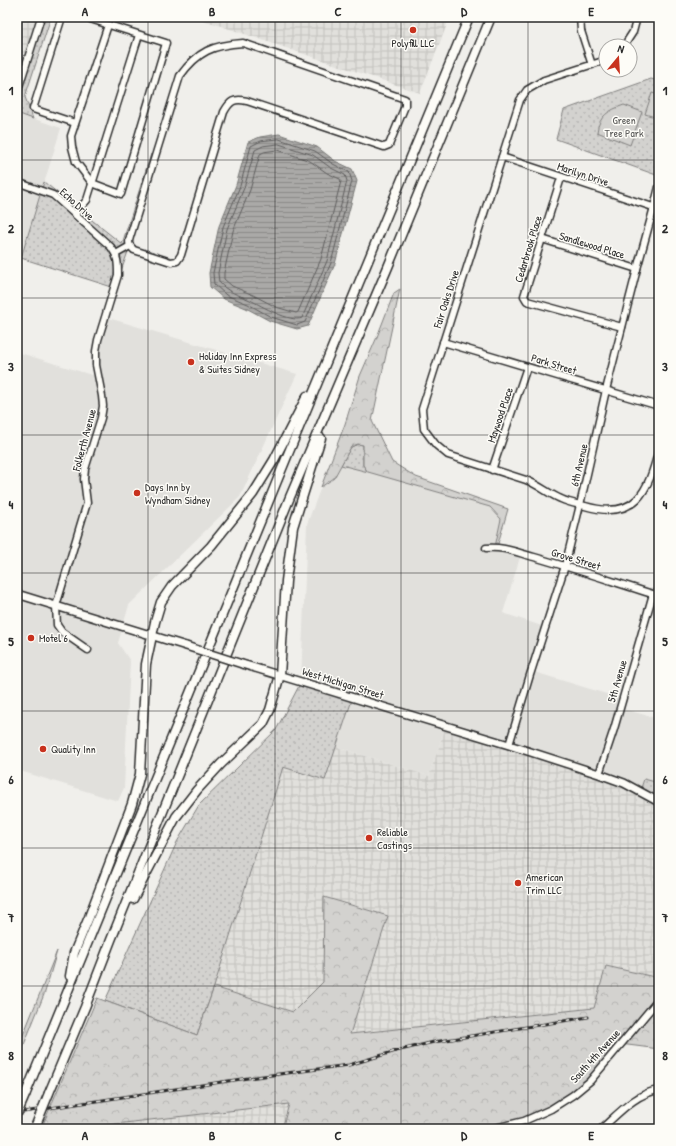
<svg xmlns="http://www.w3.org/2000/svg" width="676" height="1146" font-family="'Patrick Hand',sans-serif">
<style>
.built{fill:#e1e0dc}
.industrial{fill:url(#industrial-grid)}
.green{fill:url(#green-dots);stroke:#7f7e7d}
.forest{fill:url(#forest-crowns);stroke:#7f7e7d}
.pitch{fill:#d3d2cf;stroke:#7f7e7d}
.water{fill:url(#water-rules);stroke:#777775}
.lines{fill:none;stroke-linecap:round;stroke-linejoin:round}
.shore{stroke:#5e5d5d;stroke-width:1}
.minor-casing{stroke:#2b2b2b;stroke-width:9}
.major-casing{stroke:#2b2b2b;stroke-width:10}
.highway-casing{stroke:#2b2b2b;stroke-width:11}
.minor{stroke:#fdfcf7;stroke-width:6}
.major{stroke:#fdfcf7;stroke-width:7}
.highway{stroke:#fdfcf7;stroke-width:8}
.rail-casing{stroke:#2b2b2b;stroke-width:3}
.rail{stroke:#fdfcf7;stroke-width:1.5;stroke-dasharray:4.5;stroke-linecap:butt}
.major-bridge-casing{stroke:#2b2b2b;stroke-width:10;stroke-linecap:butt}
.highway-bridge-casing{stroke:#2b2b2b;stroke-width:11;stroke-linecap:butt}
.major-bridge{stroke:#fdfcf7;stroke-width:7}
.highway-bridge{stroke:#fdfcf7;stroke-width:8}
.grid{fill:none;stroke:#2b2b2b;stroke-width:1;stroke-opacity:0.55}
.poi-dot{fill:#c8321e;stroke:#fdfcf7;stroke-width:1.5}
.labels{text-anchor:middle;dominant-baseline:central;stroke-width:3;stroke-linejoin:round;paint-order:stroke}
.poi-label{font-size:11px;fill:#2b2b2b;stroke:#fdfcf7;text-anchor:start}
.park-label{font-size:11px;fill:#555554;stroke:#fdfcf7}
.street-label{font-size:11px;fill:#2b2b2b;stroke:#fdfcf7}
.neatline{fill:none;stroke:#2b2b2b;stroke-width:1.5}
.grid-label{font-size:13px;text-anchor:middle;font-weight:bold;fill:#2b2b2b}
</style>
<defs>
<pattern id="industrial-grid" width="8" height="8" patternUnits="userSpaceOnUse"><rect width="8" height="8" fill="#e1e0dc"/><path d="M0 4h8M4 0v8" fill="none" stroke="#c1c0bd"/></pattern>
<pattern id="green-dots" width="8" height="8" patternUnits="userSpaceOnUse"><rect width="8" height="8" fill="#d3d2cf"/><path d="M2 2h.1M6 6h.1" fill="none" stroke="#b5b4b2" stroke-width="1.8" stroke-linecap="round"/></pattern>
<pattern id="forest-crowns" width="20" height="18" patternUnits="userSpaceOnUse"><rect width="20" height="18" fill="#d3d2cf"/><path d="M2 6a3 3 0 1 1 6 0M12 15a3 3 0 1 1 6 0" fill="none" stroke="#b5b4b2"/></pattern>
<pattern id="water-rules" width="6" height="5" patternUnits="userSpaceOnUse"><rect width="6" height="5" fill="#aaa9a7"/><path d="M0 2.5h6" fill="none" stroke="#8b8a88"/></pattern>
</defs>
<rect width="100%" height="100%" fill="#f0efeb"/>
<filter id="ink" filterUnits="userSpaceOnUse"><feTurbulence type="fractalNoise" baseFrequency=".025" numOctaves="2"/><feDisplacementMap in="SourceGraphic" scale="8" xChannelSelector="R" yChannelSelector="G"/><feConvolveMatrix kernelMatrix="1 2 1 2 8 2 1 2 1" color-interpolation-filters="sRGB"/></filter>
<g filter="url(#ink)">
<g class="built">
<polygon points="17,51 29,55 17,93"/>
<polygon points="17,113 61,128 21,258 17,257"/>
<polygon points="105,317 297,374 240,497 129,605 118,643 130,661 124,788 118,801 17,770 17,352 98,377 96,365"/>
<polygon points="341,464 490,507 501,519 495,547 521,554 503,613 545,627 531,671 623,699 620,708 659,719 659,739 654,756 659,758 659,783 644,779 640,791 446,726 429,776 336,747 352,697 301,682 307,524 321,487 334,478"/>
</g>
<g class="industrial">
<polygon points="17,17 41,17 29,55 17,51"/>
<polygon points="194,17 450,17 420,93"/>
<polygon points="446,726 599,774 659,802 659,978 606,966 594,1008 350,1034 388,916 325,897 323,982 293,1012 214,987 283,767 325,780 336,747 429,776"/>
<polygon points="289,1104 282,1129 72,1129"/>
</g>
<g class="green">
<polygon points="41,17 51,17 25,97 33,119 17,113 17,93"/>
<polygon points="659,68 659,176 556,139 564,110 651,79 655,80"/>
<polygon points="151,154 130,246 115,288 21,258 44,182 122,244"/>
<polygon points="358,444 363,445 363,465 368,472 341,465 351,447"/>
<polygon points="301,682 353,697 325,780 283,767 214,987 197,1035 105,1001 177,842 199,805 276,730"/>
<polygon points="644,779 659,783 659,802 640,791"/>
</g>
<g class="forest">
<polygon points="400,289 372,421 392,462 416,477 508,509 497,547 495,547 501,519 490,507 368,472 363,465 363,445 358,444 351,447 334,478 321,487 345,424 360,376 377,337 394,293"/>
<polygon points="324,897 388,916 350,1034 594,1008 606,966 659,978 659,1049 620,1044 590,1081 551,1109 491,1129 282,1129 289,1104 72,1129 41,1129 97,998 197,1035 214,987 293,1012 323,982"/>
<polygon points="57,951 45,992 17,1062 17,1050"/>
</g>
<g class="pitch">
<polygon points="652,93 659,95 658,118 645,114"/>
<path d="M624 105 642 112 630 145 597 132C599 116 609 110 624 105Z"/>
</g>
<polygon class="water" points="279,134 317,147 335,161 352,169 357,181 335,264 308,326 297,329 270,321 246,308 224,299 210,287 209,273 219,226 236,185 248,142 260,137"/>
<g class="lines">
<g class="shore">
<polygon points="279,139 315,151 333,164 349,172 352,181 331,263 305,322 297,325 271,317 248,304 226,295 214,284 213,273 223,227 240,186 251,146 261,141"/>
<path d="M279 144 313 155 331 168 345 175 347 181 327 261 302 318C290 323 262 306 250 300 239 295 227 292 219 282L218 273 227 229 244 188 255 150 263 146Z"/>
<polygon points="278,150 310,161 327,173 340,179 341,181 321,259 298,312 296,313 276,307 253,295 232,286 224,279 224,273 233,231 250,190 260,154 264,152"/>
</g>
<g class="minor-casing">
<g id="minor">
<polyline points="62,17 33,109 75,123"/>
<polyline points="84,17 166,43 121,194 92,183 76,162 72,147 71,136 108,25"/>
<polyline points="580,17 581,31 592,65"/>
<path d="M243 43 405 99V106L389 145 384 147 247 101C234 98 230 101 224 112L181 255 177 261 171 262 134 250C129 245 128 243 130 237L180 76C198 51 213 45 243 43Z"/>
<polyline points="624,46 633,32 637,17"/>
<path d="M606 60 544 80 527 90 520 100 422 409 424 429 436 445 448 455 526 480C539 485 549 494 561 499 569 503 577 504 585 506 636 521 648 492 659 449"/>
<polyline points="17,93 41,17"/>
<polyline points="502,157 659,209"/>
<polyline points="561,178 524,296 527,301 622,327"/>
<path d="M17 182 53 195 111 247C118 256 118 264 118 275L98 340 96 351V365L102 396 103 406 101 418 85 469 84 479 87 503 56 606 57 625 62 632 88 650"/>
<polyline points="75,214 87,200 139,35"/>
<polyline points="542,239 637,269"/>
<polyline points="116,254 130,246"/>
<polyline points="443,342 659,406"/>
<polyline points="492,470 527,367"/>
<path d="M486 548C503 546 518 553 534 557 576 569 617 583 659 596"/>
<polyline points="509,745 530,675 565,566 580,505 606,390 637,269 654,207 659,187"/>
<polyline points="599,774 614,729 653,594"/>
<polyline points="491,1129 524,1121 551,1109 573,1095 590,1081 659,999"/>
<path d="M601 1129C618 1114 636 1093 659 1090"/>
</g>
</g>
<g class="major-casing">
<g id="major">
<polyline points="17,594 186,646"/>
<polyline points="242,664 509,745 599,774 624,783 659,802"/>
</g>
</g>
<g class="highway-casing">
<g id="highway">
<polyline points="133,899 176,817 197,790 221,764 263,724 270,710 280,675 286,581 293,527 321,438"/>
<polyline points="70,976 74,953 89,917 132,804 140,774 146,664 155,622 161,602 172,586 211,546 253,494 274,460 307,396"/>
<polyline points="26,1093 286,459 469,17"/>
<polyline points="49,1093 85,1007 111,940 290,497 388,267 491,17"/>
</g>
</g>
<use href="#minor" class="minor"/>
<use href="#major" class="major"/>
<use href="#highway" class="highway"/>
<g class="rail-casing">
<polyline id="rail" points="17,1113 248,1078 349,1065 396,1051 434,1042 588,1017"/>
</g>
<use href="#rail" class="rail"/>
<g class="major-bridge-casing">
<polyline id="major-bridge" points="186,646 242,664"/>
</g>
<g class="highway-bridge-casing">
<g id="highway-bridge">
<polyline points="17,1114 26,1093"/>
<polyline points="36,1125 49,1093"/>
</g>
</g>
<use href="#major-bridge" class="major-bridge"/>
<use href="#highway-bridge" class="highway-bridge"/>
</g>
</g>
<path class="grid" d="M148 17V1129M275 17V1129M401 17V1129M528 17V1129M17 160H659M17 298H659M17 435H659M17 573H659M17 711H659M17 848H659M17 986H659"/>
<g class="poi-dot">
<circle cx="413" cy="30" r="4"/>
<circle cx="191" cy="362" r="4"/>
<circle cx="137" cy="493" r="4"/>
<circle cx="31" cy="638" r="4"/>
<circle cx="43" cy="749" r="4"/>
<circle cx="369" cy="838" r="4"/>
<circle cx="518" cy="883" r="4"/>
</g>
<g class="labels">
<g class="poi-label">
<text x="413" y="43" text-anchor="middle">Polyfill LLC</text>
<text x="199" y="356">Holiday Inn Express<tspan x="199" dy="13">&amp; Suites Sidney</tspan></text>
<text x="145" y="487">Days Inn by<tspan x="145" dy="13">Wyndham Sidney</tspan></text>
<text x="39" y="638">Motel 6</text>
<text x="51" y="749">Quality Inn</text>
<text x="377" y="832">Reliable<tspan x="377" dy="13">Castings</tspan></text>
<text x="526" y="877">American<tspan x="526" dy="13">Trim LLC</tspan></text>
</g>
<g class="park-label">
<text x="624" y="120">Green<tspan x="624" dy="13">Tree Park</tspan></text>
</g>
<g class="street-label">
<text transform="translate(583 174) rotate(18)">Marilyn Drive</text>
<text transform="translate(77 204) rotate(42)">Echo Drive</text>
<text transform="translate(592 245) rotate(17)">Sandlewood Place</text>
<text transform="translate(528 249) rotate(-73)">Cedarbrook Place</text>
<text transform="translate(446 299) rotate(-72)">Fair Oaks Drive</text>
<text transform="translate(554 364) rotate(17)">Park Street</text>
<text transform="translate(500 415) rotate(-71)">Maywood Place</text>
<text transform="translate(84 440) rotate(-75)">Folkerth Avenue</text>
<text transform="translate(579 465) rotate(-77)">6th Avenue</text>
<text transform="translate(576 559) rotate(17)">Grove Street</text>
<text transform="translate(617 681) rotate(-74)">5th Avenue</text>
<text transform="translate(343 683) rotate(17)">West Michigan Street</text>
<text transform="translate(595 1056) rotate(-48)">South 4th Avenue</text>
</g>
</g>
<rect width="676" height="1146" fill="none" stroke="#fdfcf7" stroke-width="44"/>
<g transform="translate(618 58) rotate(18)"><circle r="19" fill="#fdfcf7" stroke="#a9a8a5"/>
<path d="M0-3L7 15L0 10L-7 15Z" fill="#c8321e"/>
<text y="-6" font-size="11" font-weight="bold" text-anchor="middle" fill="#2b2b2b">N</text>
</g>
<rect x="22" y="22" width="632" height="1102" class="neatline"/>
<g class="grid-label">
<text x="85" y="16">A</text>
<text x="212" y="16">B</text>
<text x="338" y="16">C</text>
<text x="464" y="16">D</text>
<text x="591" y="16">E</text>
<text x="11" y="95">1</text>
<text x="665" y="95">1</text>
<text x="11" y="233">2</text>
<text x="665" y="233">2</text>
<text x="11" y="371">3</text>
<text x="665" y="371">3</text>
<text x="11" y="509">4</text>
<text x="665" y="509">4</text>
<text x="11" y="646">5</text>
<text x="665" y="646">5</text>
<text x="11" y="784">6</text>
<text x="665" y="784">6</text>
<text x="11" y="922">7</text>
<text x="665" y="922">7</text>
<text x="11" y="1060">8</text>
<text x="665" y="1060">8</text>
<text x="85" y="1140">A</text>
<text x="212" y="1140">B</text>
<text x="338" y="1140">C</text>
<text x="464" y="1140">D</text>
<text x="591" y="1140">E</text>
</g>
</svg>
